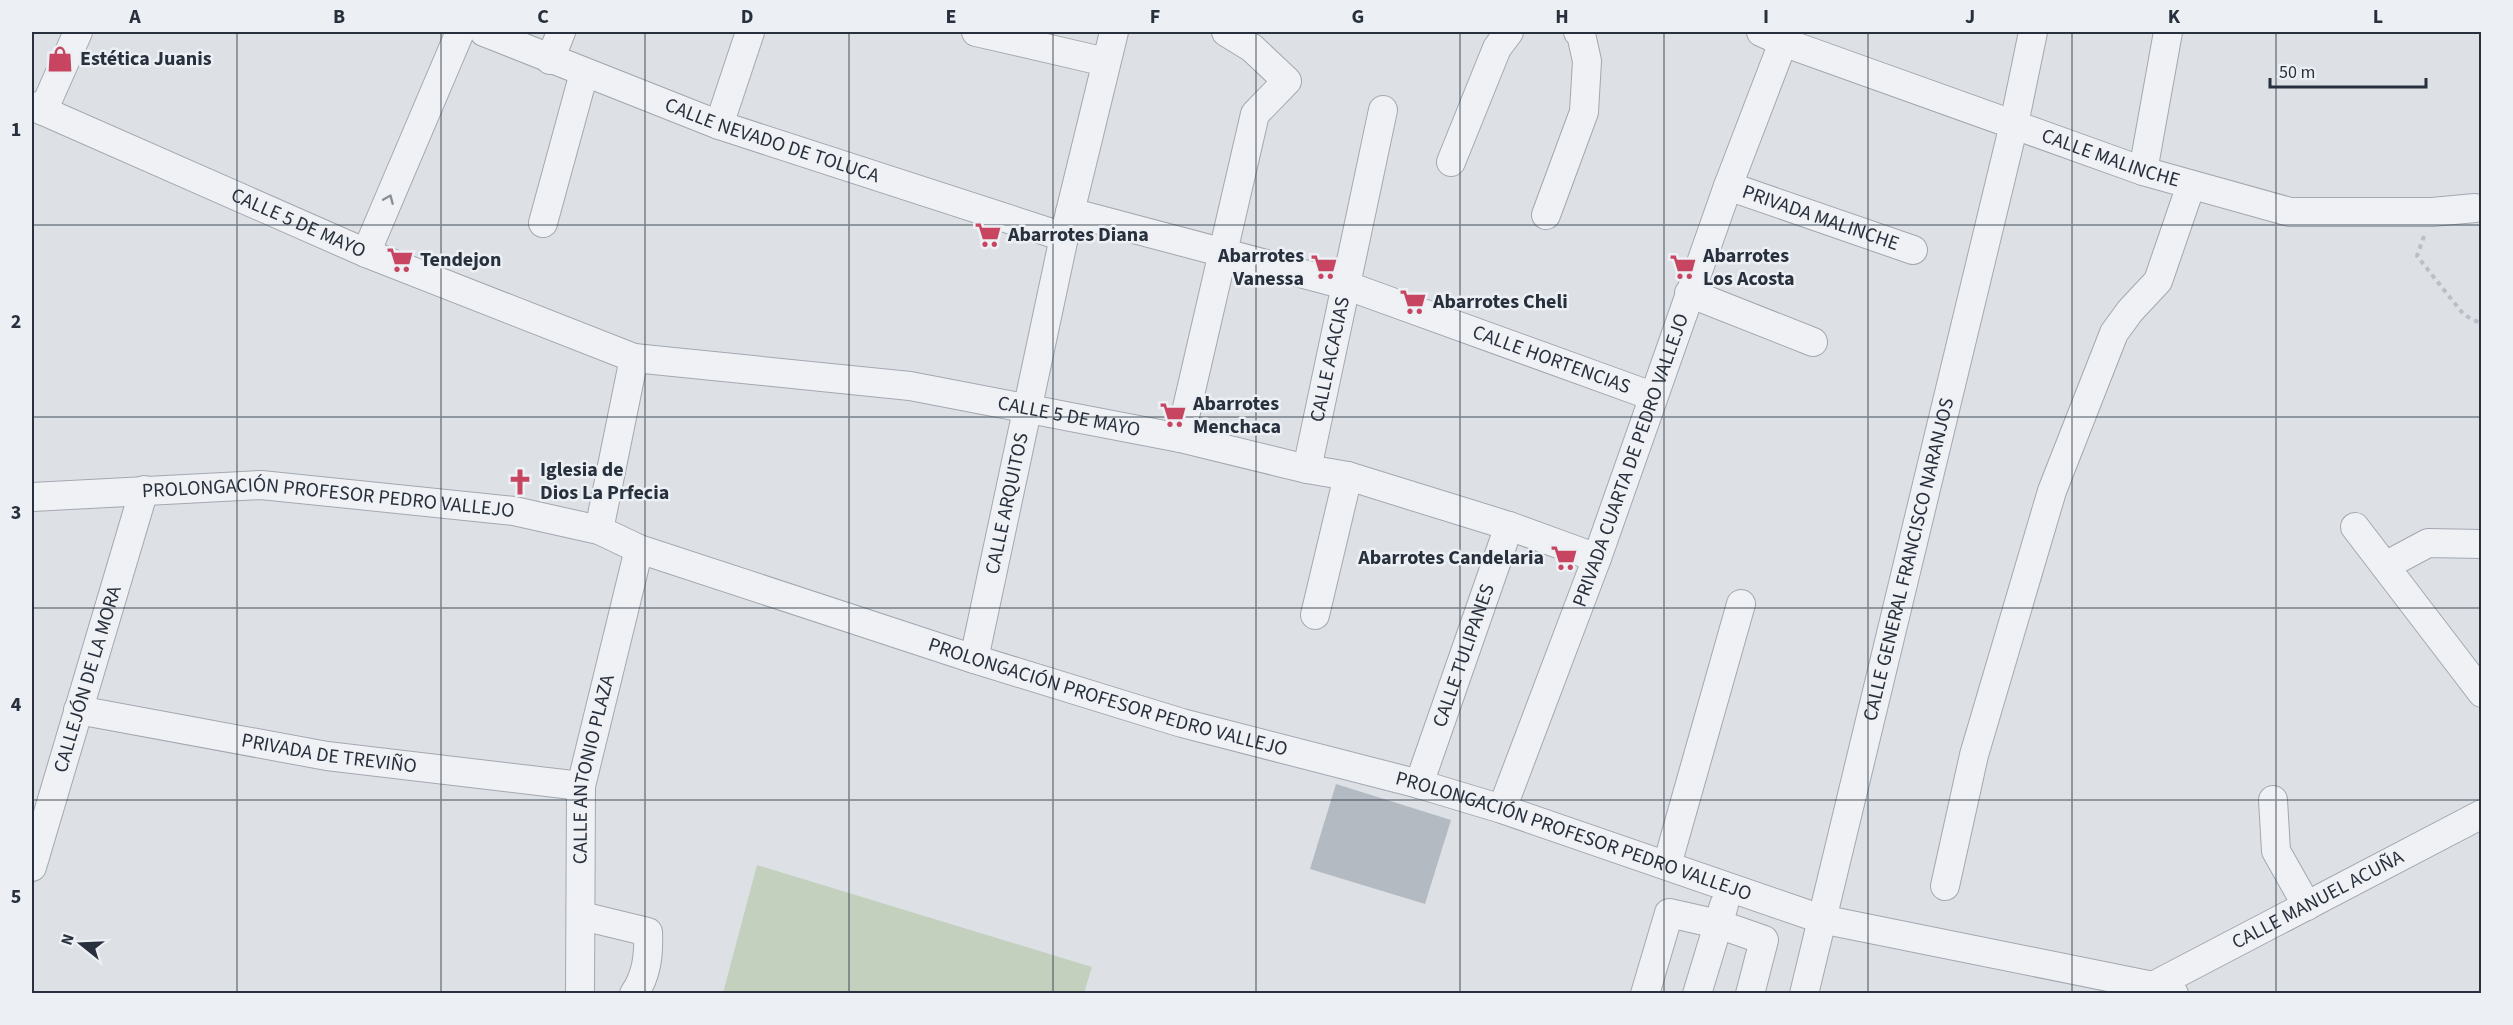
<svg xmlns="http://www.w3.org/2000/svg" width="2513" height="1025" font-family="'Source Sans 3',sans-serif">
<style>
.green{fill:#c4d0be}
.building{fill:#b4bac2}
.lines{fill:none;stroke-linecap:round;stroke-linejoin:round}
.minor-casing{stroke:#a3a8b0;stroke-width:30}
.path{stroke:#bbbfc5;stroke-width:4;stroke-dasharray:4.5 4.5;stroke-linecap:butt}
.minor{stroke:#eff1f5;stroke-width:28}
.oneway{stroke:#8b9098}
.grid{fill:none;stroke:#27303c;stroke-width:1.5;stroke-opacity:0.55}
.labels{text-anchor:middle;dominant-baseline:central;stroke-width:5;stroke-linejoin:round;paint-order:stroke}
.poi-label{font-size:20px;font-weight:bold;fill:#27303c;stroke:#ecf0f4;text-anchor:start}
.street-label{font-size:20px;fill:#27303c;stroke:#ecf0f4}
.neatline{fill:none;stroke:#27303c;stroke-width:2}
.grid-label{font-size:20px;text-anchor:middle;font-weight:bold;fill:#27303c}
</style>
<rect width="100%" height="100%" fill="#dde1e6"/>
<polygon class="green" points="757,865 1092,967 1084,993 723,993"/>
<polygon class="building" points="1336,784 1451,820 1425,904 1310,869"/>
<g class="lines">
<g class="minor-casing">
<g id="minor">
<path id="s1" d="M484 32 719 125 1064 237"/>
<polyline points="976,32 1106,62"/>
<path id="s2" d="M1761 32 1783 42 2143 171 2290 212H2432L2475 208"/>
<polyline points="550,60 561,32"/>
<path id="s3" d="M32 106 366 253 634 358 910 386 1180 438 1307 469 1348 476 1509 526 1597 558"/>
<polyline points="43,111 78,32"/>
<polyline points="719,125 750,32"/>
<polyline points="1451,162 1497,48 1509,32"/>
<polyline points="2143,171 2168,32"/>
<path id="s4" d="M1728 186 1913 250"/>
<path id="s5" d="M1070 212 1345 285 1652 396"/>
<polyline points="1546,215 1584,112 1587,61 1581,34 1578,32"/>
<polyline points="543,223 584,73"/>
<polyline points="366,253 460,32"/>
<polyline points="1689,293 1813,342"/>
<polyline points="1180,438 1255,114 1287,81 1252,48 1226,32"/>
<path id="s6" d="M1307 469 1383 110"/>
<path id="s7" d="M32 497 261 485 514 511 599 530 639 549 974 659 1182 723 1419 784 1502 809 1821 919 2153 986 2174 994"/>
<polyline points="2355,527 2482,693"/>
<polyline points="599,530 634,358"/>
<polyline points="2385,566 2428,543 2482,544"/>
<polyline points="1315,615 1348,476"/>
<path id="s8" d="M974 659 1064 237 1114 32"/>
<path id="s9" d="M78 710 327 756 581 786"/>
<path id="s10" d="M1419 784 1509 526"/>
<polyline points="2273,800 2276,851 2307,906"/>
<path id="s11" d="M1502 809 1597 558 1728 186 1787 32"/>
<polyline points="1667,865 1741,604"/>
<path id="s12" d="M32 867 144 490"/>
<polyline points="1945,886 1974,755 2052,491 2114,333 2130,311 2158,281 2191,185"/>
<path d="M582 916 648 932C649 954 647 975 634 994"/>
<path id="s13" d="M2153 986 2482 814"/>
<path id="s14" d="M580 994 581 786 639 549"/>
<polyline points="1645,994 1669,913 1718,924 1764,940 1750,994"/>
<polyline points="1697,994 1724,905"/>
<path id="s15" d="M1804 994 2014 124 2033 32"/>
</g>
</g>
<polyline class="path" points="2424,236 2417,256 2464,315 2482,324"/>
<use href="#minor" class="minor"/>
</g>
<defs><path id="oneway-chevron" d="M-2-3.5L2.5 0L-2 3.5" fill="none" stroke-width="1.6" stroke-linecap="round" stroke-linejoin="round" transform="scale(1.5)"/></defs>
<use class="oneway" href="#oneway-chevron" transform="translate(389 199) rotate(-67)"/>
<path class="grid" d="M237 32V994M441 32V994M645 32V994M849 32V994M1053 32V994M1256 32V994M1460 32V994M1664 32V994M1868 32V994M2072 32V994M2276 32V994M32 225H2482M32 417H2482M32 608H2482M32 800H2482"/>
<defs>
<g id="shop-bare" transform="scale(2.07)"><path d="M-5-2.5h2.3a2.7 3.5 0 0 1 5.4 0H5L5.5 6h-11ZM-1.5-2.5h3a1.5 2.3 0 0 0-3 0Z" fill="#c74560" stroke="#ecf0f4" stroke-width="2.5" paint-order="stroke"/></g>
<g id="supermarket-bare" transform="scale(2.07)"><path d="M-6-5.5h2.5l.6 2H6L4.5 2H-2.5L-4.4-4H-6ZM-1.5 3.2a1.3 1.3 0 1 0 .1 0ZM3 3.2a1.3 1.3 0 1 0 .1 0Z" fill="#c74560" stroke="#ecf0f4" stroke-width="2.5" paint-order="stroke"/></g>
<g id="church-bare" transform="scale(2.07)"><path d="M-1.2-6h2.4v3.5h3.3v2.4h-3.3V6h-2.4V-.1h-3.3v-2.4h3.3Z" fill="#c74560" stroke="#ecf0f4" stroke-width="2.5" paint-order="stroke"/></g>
</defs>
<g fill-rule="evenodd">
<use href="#shop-bare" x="60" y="59"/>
<use href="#supermarket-bare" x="988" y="235"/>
<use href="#supermarket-bare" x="400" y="260"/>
<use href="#supermarket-bare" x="1324" y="267"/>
<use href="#supermarket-bare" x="1683" y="267"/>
<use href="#supermarket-bare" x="1413" y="302"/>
<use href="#supermarket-bare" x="1173" y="415"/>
<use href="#church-bare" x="520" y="482"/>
<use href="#supermarket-bare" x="1564" y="558"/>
</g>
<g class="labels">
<g class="poi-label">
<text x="80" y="59">Estética Juanis</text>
<text x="1008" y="235">Abarrotes Diana</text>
<text x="1304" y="256" text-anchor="end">Abarrotes<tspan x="1304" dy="23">Vanessa</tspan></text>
<text x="1703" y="256">Abarrotes<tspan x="1703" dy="23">Los Acosta</tspan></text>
<text x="420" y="260">Tendejon</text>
<text x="1433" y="302">Abarrotes Cheli</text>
<text x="1193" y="404">Abarrotes<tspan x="1193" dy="23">Menchaca</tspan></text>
<text x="540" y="470">Iglesia de<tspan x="540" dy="23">Dios La Prfecia</tspan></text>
<text x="1544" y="558" text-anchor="end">Abarrotes Candelaria</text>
</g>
<g class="street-label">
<text stroke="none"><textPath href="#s1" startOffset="308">CALLE NEVADO DE TOLUCA</textPath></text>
<text stroke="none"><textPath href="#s2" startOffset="372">CALLE MALINCHE</textPath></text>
<text stroke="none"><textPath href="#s4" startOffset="98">PRIVADA MALINCHE</textPath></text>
<text stroke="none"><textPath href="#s3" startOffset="291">CALLE 5 DE MAYO</textPath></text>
<text stroke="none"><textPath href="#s5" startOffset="504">CALLE HORTENCIAS</textPath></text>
<text stroke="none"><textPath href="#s6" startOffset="112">CALLE ACACIAS</textPath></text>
<text stroke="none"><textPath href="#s3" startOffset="1092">CALLE 5 DE MAYO</textPath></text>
<text stroke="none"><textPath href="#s11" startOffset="372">PRIVADA CUARTA DE PEDRO VALLEJO</textPath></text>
<text stroke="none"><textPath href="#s7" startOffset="297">PROLONGACIÓN PROFESOR PEDRO VALLEJO</textPath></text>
<text stroke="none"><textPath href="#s8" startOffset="159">CALLE ARQUITOS</textPath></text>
<text stroke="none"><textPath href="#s15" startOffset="447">CALLE GENERAL FRANCISCO NARANJOS</textPath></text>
<text stroke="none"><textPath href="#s10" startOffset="136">CALLE TULIPANES</textPath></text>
<text stroke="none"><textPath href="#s12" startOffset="196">CALLEJÓN DE LA MORA</textPath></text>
<text stroke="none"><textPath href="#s7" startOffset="1107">PROLONGACIÓN PROFESOR PEDRO VALLEJO</textPath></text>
<text stroke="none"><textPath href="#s9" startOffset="255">PRIVADA DE TREVIÑO</textPath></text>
<text stroke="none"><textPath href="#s14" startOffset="226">CALLE ANTONIO PLAZA</textPath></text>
<text stroke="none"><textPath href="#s7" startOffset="1593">PROLONGACIÓN PROFESOR PEDRO VALLEJO</textPath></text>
<text stroke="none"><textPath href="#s13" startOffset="186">CALLE MANUEL ACUÑA</textPath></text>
</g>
</g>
<rect width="2513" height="1025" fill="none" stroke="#ecf0f4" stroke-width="66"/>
<g transform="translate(81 944) rotate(288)" stroke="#ecf0f4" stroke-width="4.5" paint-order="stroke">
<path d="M0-4.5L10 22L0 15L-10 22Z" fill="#27303c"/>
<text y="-9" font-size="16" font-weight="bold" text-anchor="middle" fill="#27303c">N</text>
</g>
<path d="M2270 78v9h156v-9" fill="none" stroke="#27303c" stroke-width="3"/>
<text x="2279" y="78" font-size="18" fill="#27303c" stroke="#ecf0f4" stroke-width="4.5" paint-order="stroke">50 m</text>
<rect x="33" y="33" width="2447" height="959" class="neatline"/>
<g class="grid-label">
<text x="135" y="23">A</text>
<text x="339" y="23">B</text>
<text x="543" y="23">C</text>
<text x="747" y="23">D</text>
<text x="951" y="23">E</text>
<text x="1155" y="23">F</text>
<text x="1358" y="23">G</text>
<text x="1562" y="23">H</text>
<text x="1766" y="23">I</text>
<text x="1970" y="23">J</text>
<text x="2174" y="23">K</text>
<text x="2378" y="23">L</text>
<text x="16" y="136">1</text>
<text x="16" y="328">2</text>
<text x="16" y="519">3</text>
<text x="16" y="711">4</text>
<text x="16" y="903">5</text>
</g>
</svg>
